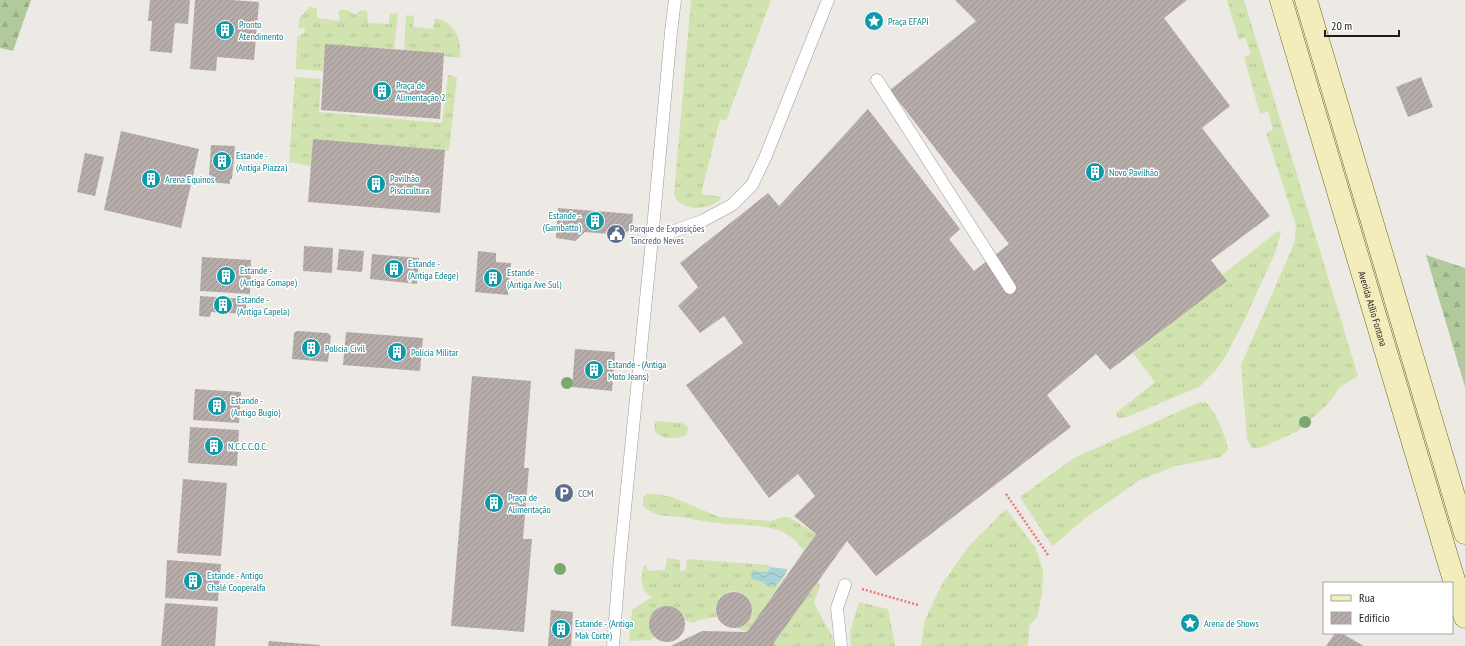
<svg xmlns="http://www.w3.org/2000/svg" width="1465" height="646" font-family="'PT Sans Narrow',sans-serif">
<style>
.grass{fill:url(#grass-tufts)}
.forest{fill:url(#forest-firs)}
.water{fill:url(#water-waves)}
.building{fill:url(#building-hatch)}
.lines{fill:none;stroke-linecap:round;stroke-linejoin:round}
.lane-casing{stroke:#9a9a9a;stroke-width:13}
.secondary-casing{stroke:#6a650f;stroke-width:23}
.path{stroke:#ec777d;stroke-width:2.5;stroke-dasharray:2 2;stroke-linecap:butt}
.lane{stroke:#fff;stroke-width:12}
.secondary{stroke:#f3edbd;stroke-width:22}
.tree{fill:#7ba773}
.labels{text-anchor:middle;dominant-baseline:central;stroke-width:3;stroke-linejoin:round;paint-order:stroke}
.culture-label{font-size:10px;fill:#0d838f;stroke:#fff;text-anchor:start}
.service-label{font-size:10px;fill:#4e5e75;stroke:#fff;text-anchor:start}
.street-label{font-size:10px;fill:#1d1d1d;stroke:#fff}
</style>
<defs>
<pattern id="grass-tufts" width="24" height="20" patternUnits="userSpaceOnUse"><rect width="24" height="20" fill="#d1e3af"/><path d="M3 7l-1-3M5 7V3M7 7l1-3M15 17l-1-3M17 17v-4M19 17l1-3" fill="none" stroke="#b3c296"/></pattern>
<pattern id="forest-firs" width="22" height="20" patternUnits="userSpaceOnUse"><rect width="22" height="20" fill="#b1c99d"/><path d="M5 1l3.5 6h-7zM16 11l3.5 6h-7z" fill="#98ac87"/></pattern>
<pattern id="water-waves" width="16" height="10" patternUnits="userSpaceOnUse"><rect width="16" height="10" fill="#a9d4d7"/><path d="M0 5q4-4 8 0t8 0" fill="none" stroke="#91b6b8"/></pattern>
<pattern id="building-hatch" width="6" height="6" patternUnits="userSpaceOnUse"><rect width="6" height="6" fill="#b6adaa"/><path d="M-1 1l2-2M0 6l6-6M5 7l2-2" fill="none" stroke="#9c9492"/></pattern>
</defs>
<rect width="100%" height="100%" fill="#ede9e4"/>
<g class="grass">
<path d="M691 0H771L726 121 720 119 701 194 722 197C720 199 717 202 715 203 702 211 679 210 674 194Z"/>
<polygon points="1227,0 1244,0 1358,376 1340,387 1328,404 1298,431 1260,448 1252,448 1247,439 1241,365 1294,244 1296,225 1266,133 1273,130 1268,111 1260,114 1244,57 1251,54 1245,37 1239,40"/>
<polygon points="309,7 317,8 317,18 339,21 340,18 338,12 340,10 348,10 355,15 361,10 367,11 368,23 389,24 390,13 398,14 394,49 325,45 323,71 296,69 297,37 304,33 305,30 304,27 299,29 299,19"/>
<path d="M406 15 414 16 413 27 433 29 435 18C455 22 462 39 460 58L444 56V53L404 50Z"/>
<polygon points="448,75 457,77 449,151 313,139 311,166 289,162 295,77 321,79 319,112 442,123"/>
<polygon points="1278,231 1281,232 1275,253 1244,321 1225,357 1217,369 1199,387 1124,418 1117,418 1116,413 1155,382 1133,353 1226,281 1222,275"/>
<path d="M1200 402 1207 403C1218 417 1224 433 1228 449L1221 457 1175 466 1140 480 1085 518 1053 546 1051 544 1020 497 1074 458Z"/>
<path d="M657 421 682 423 688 427 687 434C679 440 659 440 654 430L655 422Z"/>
<path d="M647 494H656L672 497 719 517 770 521 783 517H789L816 534 804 550C800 546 796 540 791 537 770 522 741 526 717 523 704 522 692 518 680 517 665 515 656 518 643 506V497Z"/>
<polygon points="1006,509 1035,547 1043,570 1042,595 1037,617 1029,626 1028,646 921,646 925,620 942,584 969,546"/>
<path d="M667 558 680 560V571L686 570 687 559 769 565 770 567 767 571 762 572 752 579 763 581 765 585 780 581 783 577 784 578 747 632 737 628C744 625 750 622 752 614 756 587 714 580 716 617L699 620 693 623 685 620C673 592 637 612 654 637L650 640 629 641 632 610 652 597C639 589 641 581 643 567L646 565 648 571 665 570Z"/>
<polygon points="818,581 820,586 814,603 832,636 834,646 776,646 773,644"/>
<polygon points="859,602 888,609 895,646 851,646 850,632"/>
</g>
<g class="forest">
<polygon points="0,0 31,0 13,51 0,48"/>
<polygon points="1426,255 1465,268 1465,387"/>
</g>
<path class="water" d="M770 567 787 569V571C783 577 777 588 768 586 764 585 764 582 760 581 757 580 754 580 751 579L752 570 762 572 768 571Z"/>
<g class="building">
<polygon points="150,0 190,0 188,24 175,23 172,53 150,51 152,21 148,21"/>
<polygon points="195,0 232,0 259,2 254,60 217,57 216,71 190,69"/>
<polygon points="955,0 1187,0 1164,18 1230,106 1202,128 1270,216 1211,260 1227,281 1110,370 1096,354 1047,395 1071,427 876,576 847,541 773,644 776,646 671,646 702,631 747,632 816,534 794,516 815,496 798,474 769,498 686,385 743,343 724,316 700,333 678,306 698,287 680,263 768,193 779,206 868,109 960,229 949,239 974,271 1009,244 890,90 976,21"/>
<polygon points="325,44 444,53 440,119 321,110"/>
<polygon points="1421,77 1433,107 1408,117 1396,87"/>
<polygon points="121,131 199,149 181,228 104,210"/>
<polygon points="313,139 445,150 440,213 308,202"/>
<polygon points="211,145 235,146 232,179 230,179 230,184 210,182 211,175 209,175"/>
<polygon points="85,153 104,157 95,196 77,192"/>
<polygon points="558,208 633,214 632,228 623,235 585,232 575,241 556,238"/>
<polygon points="304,246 333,248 332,273 303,271"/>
<polygon points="339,249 364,251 362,272 337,270"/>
<polygon points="478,251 496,253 496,262 511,263 508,295 475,292"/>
<polygon points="372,254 419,258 417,284 370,279"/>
<polygon points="202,257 251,260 250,294 200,291"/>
<polygon points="200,296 246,299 246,314 211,312 210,317 199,316"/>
<polygon points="297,331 328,333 331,336 328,362 292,359 294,333"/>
<polygon points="346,332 423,338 420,371 343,365"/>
<polygon points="575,349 615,352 612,391 572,387"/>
<polygon points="472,376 531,381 524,468 529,468 523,539 532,539 524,632 451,626"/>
<polygon points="195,389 241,392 239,423 193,420"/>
<polygon points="190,427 239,430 237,466 188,463"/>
<polygon points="183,479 227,483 221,556 177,553"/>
<polygon points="167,560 221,564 218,601 165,598"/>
<circle cx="734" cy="610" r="18"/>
<polygon points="165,603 218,607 215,646 161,646"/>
<circle cx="667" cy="624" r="18"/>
<polygon points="551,610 573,612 571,646 548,646"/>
<polygon points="1335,633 1341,633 1364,646 1326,646"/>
<polygon points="269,641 320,645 320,646 268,646"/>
</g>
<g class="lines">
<g class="lane-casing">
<g id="lane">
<polyline points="877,80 1010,288"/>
<polyline points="652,239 702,221 732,205 752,185 765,158 828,0"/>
<polyline points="613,646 620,558 652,239 671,32 675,0"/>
<polyline points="841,646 837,608 845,585"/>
</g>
</g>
<g class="secondary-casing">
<g id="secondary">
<path id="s1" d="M1281 0 1465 617"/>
<polyline points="1306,0 1465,533"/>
</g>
</g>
<g class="path">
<polyline points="1006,494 1048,555"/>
<polyline points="862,589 918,605"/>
</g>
<use href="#lane" class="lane"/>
<use href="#secondary" class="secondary"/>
</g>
<g class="tree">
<circle cx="567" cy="383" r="6"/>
<circle cx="1305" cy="422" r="6"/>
<circle cx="560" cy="569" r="6"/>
</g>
<defs>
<g id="sight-disc" transform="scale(1)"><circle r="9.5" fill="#0f9aa8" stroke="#fff"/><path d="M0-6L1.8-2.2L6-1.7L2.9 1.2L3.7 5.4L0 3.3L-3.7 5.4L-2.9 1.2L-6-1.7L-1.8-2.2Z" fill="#fff"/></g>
<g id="building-disc" transform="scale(1)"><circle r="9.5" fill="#0f9aa8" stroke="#fff"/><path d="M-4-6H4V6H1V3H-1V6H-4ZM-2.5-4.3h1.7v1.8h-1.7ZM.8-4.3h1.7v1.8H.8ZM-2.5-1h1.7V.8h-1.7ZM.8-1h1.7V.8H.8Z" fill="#fff"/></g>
<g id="civic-disc" transform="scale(1)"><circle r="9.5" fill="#5c6f8a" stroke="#fff"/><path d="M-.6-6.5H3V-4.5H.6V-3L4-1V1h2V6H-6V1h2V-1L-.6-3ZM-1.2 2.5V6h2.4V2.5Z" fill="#fff"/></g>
<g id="parking-disc" transform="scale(1)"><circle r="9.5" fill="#5c6f8a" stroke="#fff"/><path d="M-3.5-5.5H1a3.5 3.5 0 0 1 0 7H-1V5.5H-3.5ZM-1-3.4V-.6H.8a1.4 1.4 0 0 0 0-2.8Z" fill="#fff"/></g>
</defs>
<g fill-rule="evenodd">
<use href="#sight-disc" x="874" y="21"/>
<use href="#building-disc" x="225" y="30"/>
<use href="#building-disc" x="382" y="91"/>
<use href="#building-disc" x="222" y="161"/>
<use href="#building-disc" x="1095" y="172"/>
<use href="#building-disc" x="151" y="179"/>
<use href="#building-disc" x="376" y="184"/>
<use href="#building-disc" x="595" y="221"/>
<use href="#civic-disc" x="616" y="234"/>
<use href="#building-disc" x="394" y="269"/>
<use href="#building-disc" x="226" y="276"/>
<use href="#building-disc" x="493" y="278"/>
<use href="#building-disc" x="223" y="305"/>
<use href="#building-disc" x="311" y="348"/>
<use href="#building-disc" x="397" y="352"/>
<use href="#building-disc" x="594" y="370"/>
<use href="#building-disc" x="217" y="406"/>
<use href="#building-disc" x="214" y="446"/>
<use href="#parking-disc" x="564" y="493"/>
<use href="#building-disc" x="494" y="503"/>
<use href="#building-disc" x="193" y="581"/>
<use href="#sight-disc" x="1190" y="623"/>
<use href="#building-disc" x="561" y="629"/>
</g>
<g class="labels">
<g class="culture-label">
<text x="888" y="21">Praça EFAPI</text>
<text x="239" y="24">Pronto<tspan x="239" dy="12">Atendimento</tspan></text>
<text x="396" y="85">Praça de<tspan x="396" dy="12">Alimentação 2</tspan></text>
<text x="236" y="155">Estande -<tspan x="236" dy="12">(Antiga Piazza)</tspan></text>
<text x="1109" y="172">Novo Pavilhão</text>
<text x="390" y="178">Pavilhão<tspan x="390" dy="12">Piscicultura</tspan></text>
<text x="165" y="179">Arena Equinos</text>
<text x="581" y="215" text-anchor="end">Estande -<tspan x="581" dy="12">(Gambatto)</tspan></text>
<text x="408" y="263">Estande -<tspan x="408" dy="12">(Antiga Edege)</tspan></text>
<text x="240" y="270">Estande -<tspan x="240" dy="12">(Antiga Comape)</tspan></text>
<text x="507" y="272">Estande -<tspan x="507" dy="12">(Antiga Ave Sul)</tspan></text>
<text x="237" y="299">Estande -<tspan x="237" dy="12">(Antiga Capela)</tspan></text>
<text x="325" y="348">Polícia Civil</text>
<text x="411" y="352">Polícia Militar</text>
<text x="608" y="364">Estande - (Antiga<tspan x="608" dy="12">Moto Jeans)</tspan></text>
<text x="231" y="400">Estande -<tspan x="231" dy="12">(Antigo Bugio)</tspan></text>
<text x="228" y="446">N.C.C.C.O.C.</text>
<text x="508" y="497">Praça de<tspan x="508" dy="12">Alimentação</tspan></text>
<text x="207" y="575">Estande - Antigo<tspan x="207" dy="12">Chalé Cooperalfa</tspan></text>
<text x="575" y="623">Estande - (Antiga<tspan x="575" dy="12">Mak Corte)</tspan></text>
<text x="1204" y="623">Arena de Shows</text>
</g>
<g class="service-label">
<text x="630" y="228">Parque de Exposições<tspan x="630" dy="12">Tancredo Neves</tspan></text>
<text x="578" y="493">CCM</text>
</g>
<g class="street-label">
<text stroke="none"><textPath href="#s1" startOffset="322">Avenida Atílio Fontana</textPath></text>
</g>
</g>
<rect x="1323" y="582" width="130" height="52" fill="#ffffff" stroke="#a5a5a5"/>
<rect x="1331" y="595" width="20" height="6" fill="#f3edbd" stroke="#a5a5a5"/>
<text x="1359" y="602" font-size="12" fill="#1d1d1d">Rua</text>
<rect x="1331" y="612" width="20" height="12" fill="url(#building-hatch)" stroke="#a5a5a5"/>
<text x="1359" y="622" font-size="12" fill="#1d1d1d">Edifício</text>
<path d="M1325 30v6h74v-6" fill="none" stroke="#1d1d1d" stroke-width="2"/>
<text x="1331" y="30" font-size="12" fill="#1d1d1d" stroke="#ffffff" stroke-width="3" paint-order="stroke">20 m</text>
</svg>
